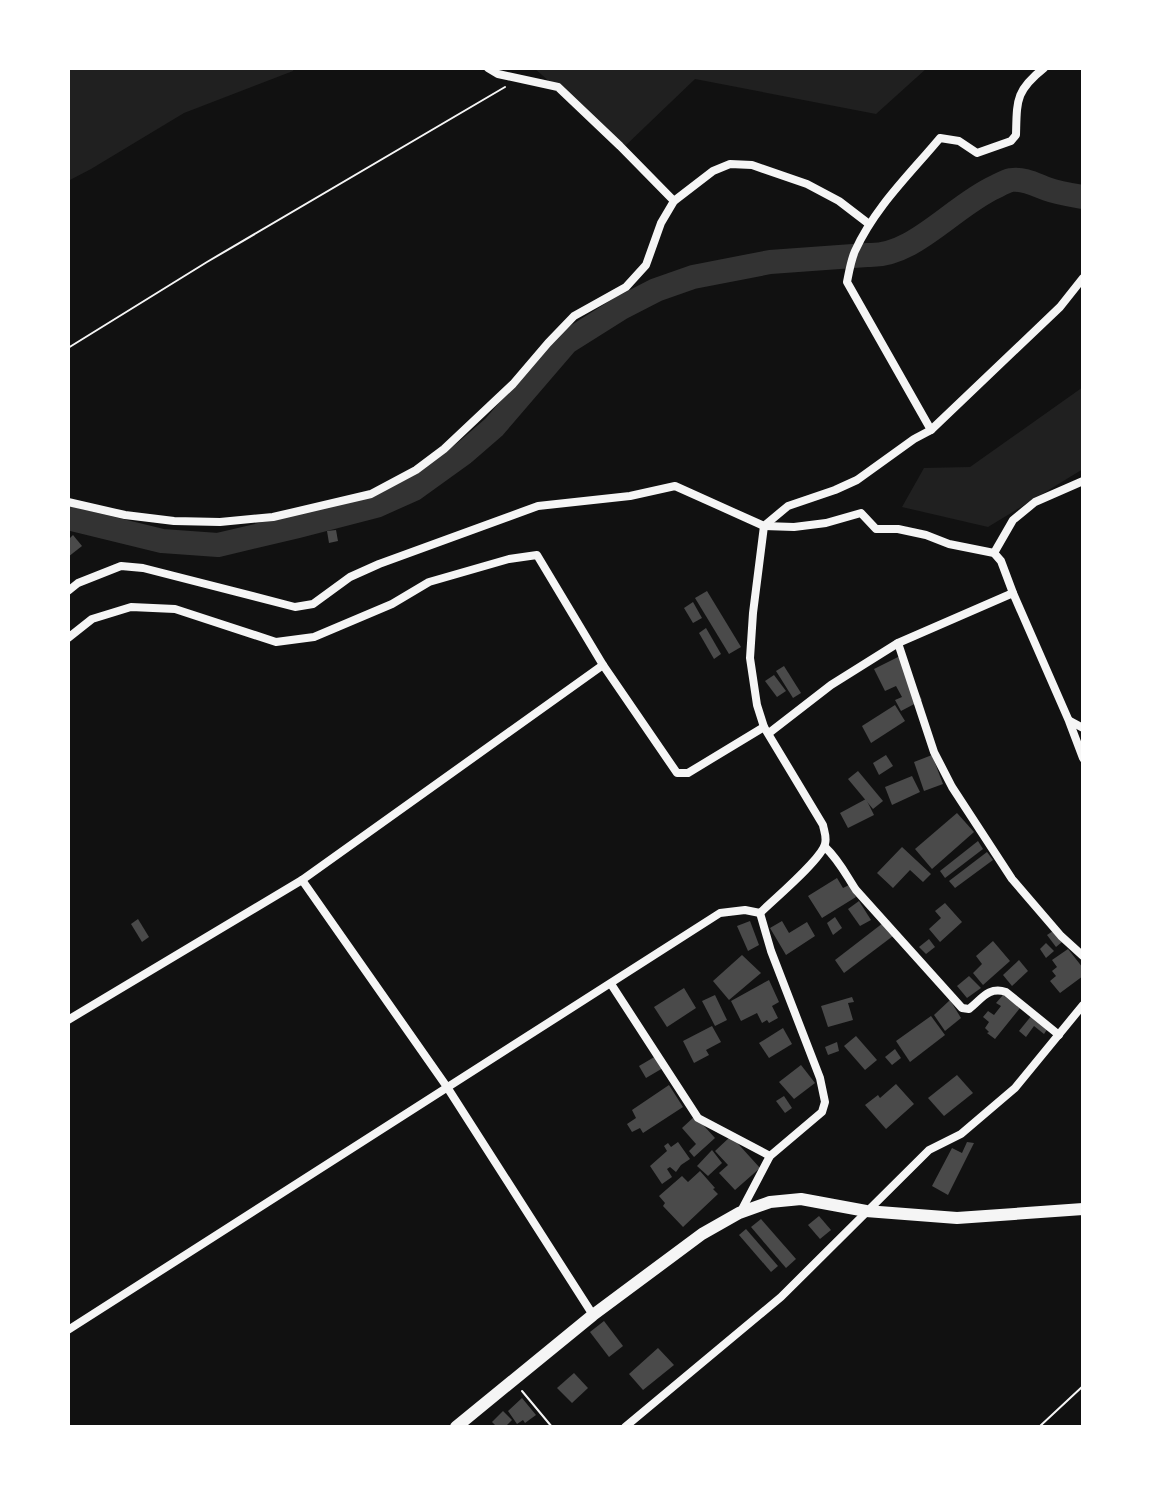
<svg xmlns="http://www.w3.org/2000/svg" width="1151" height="1495" font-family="Poppins,sans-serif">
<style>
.green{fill:#202020}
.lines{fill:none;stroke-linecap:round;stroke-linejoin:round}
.river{stroke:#333;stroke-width:24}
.building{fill:#4a4a4a}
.path{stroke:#f5f5f5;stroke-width:2}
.minor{stroke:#f5f5f5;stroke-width:8}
.primary{stroke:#f5f5f5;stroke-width:12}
</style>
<rect width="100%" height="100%" fill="#111"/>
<g class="green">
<polygon points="68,68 294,68 293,71 184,113 91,169 68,181"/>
<polygon points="534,68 927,68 876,114 695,79 624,147"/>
<polygon points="1083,387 1083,469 988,527 902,507 924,468 970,467"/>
</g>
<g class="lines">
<path class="river" d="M68 518 162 541 218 545 298 526 376 506 414 489 464 453 494 427 567 342 621 308 656 290 693 277 770 262 867 255C913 258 953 206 995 187 999 185 1006 181 1011 180 1024 178 1036 185 1047 189 1058 193 1071 195 1083 197"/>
</g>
<g class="building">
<polygon points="336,530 338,541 329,543 327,531"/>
<polygon points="73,535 82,546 68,557 68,540"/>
<polygon points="707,591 741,647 729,654 695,598"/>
<polygon points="693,602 702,618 693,623 684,608"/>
<polygon points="706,628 721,654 714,659 699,633"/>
<polygon points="900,656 922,700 901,711 895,700 902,697 896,686 885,691 874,669"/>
<polygon points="784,666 801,693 793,698 776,671"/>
<polygon points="774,675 786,691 777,697 765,681"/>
<polygon points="895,705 905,721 871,743 862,726"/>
<polygon points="886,755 893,766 879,775 873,763"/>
<polygon points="932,755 943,784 924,791 914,762"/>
<polygon points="858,771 883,801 873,809 848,779"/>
<polygon points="912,776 920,792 892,805 885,787"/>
<polygon points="866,799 874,815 848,828 840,813"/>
<polygon points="957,813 974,832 932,869 915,849"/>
<polygon points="978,841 983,849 945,878 940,871"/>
<polygon points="902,847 931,874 923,882 910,870 893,888 877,873"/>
<polygon points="987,852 993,860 955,888 949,881"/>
<polygon points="837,878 843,888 849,885 856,897 822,918 808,896"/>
<polygon points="859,901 871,920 860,926 848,909"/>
<polygon points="945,903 962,922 940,942 929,929 941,918 935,911"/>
<polygon points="835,917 842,928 833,935 827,923"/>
<polygon points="138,919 149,937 142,942 131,924"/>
<polygon points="750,921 759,945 748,951 737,926"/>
<polygon points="782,921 789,933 807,922 815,936 786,955 770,928"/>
<polygon points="883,923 893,936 844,973 835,960"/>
<polygon points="1053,931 1062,942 1056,947 1047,935"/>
<polygon points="929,939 935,947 926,954 919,947"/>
<polygon points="993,941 1010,961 983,985 973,973 982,964 976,956"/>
<polygon points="1046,943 1054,951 1046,958 1040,949"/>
<polygon points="1068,949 1083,968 1083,976 1060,993 1050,981 1056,976 1052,971 1057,967 1052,960"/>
<polygon points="742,955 761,973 729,1000 713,981"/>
<polygon points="1019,960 1028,971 1012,986 1003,975"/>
<polygon points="969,976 981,988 967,998 957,986"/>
<polygon points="769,980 779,1002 772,1006 778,1018 769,1023 767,1020 762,1023 757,1013 741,1021 731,1001"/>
<polygon points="684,988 696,1008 667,1027 654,1007"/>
<polygon points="715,995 727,1020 715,1026 702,1001"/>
<polygon points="1003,995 1020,1008 995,1039 987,1033 989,1032 985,1028 989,1022 983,1017 988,1011 994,1015 1001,1006 996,1003"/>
<polygon points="852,997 854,1002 848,1003 853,1020 828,1027 821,1006"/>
<polygon points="950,1000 961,1018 945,1031 934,1015"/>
<polygon points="1032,1015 1048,1028 1044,1034 1034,1026 1026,1037 1019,1031"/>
<polygon points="931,1016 945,1035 910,1062 896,1041"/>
<polygon points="712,1026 721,1042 706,1050 709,1055 694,1063 683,1041"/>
<polygon points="783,1028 792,1044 769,1058 759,1043"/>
<polygon points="856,1036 877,1060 865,1070 844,1046"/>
<polygon points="837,1042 839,1051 828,1055 825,1047"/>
<polygon points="895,1049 901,1058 892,1065 885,1057"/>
<polygon points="656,1056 663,1068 646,1078 639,1066"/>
<polygon points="801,1065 815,1083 794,1099 779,1082"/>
<polygon points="957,1075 973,1093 944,1116 928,1098"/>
<polygon points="896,1084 914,1104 886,1129 865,1105 878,1095 880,1098"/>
<polygon points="669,1085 683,1107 643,1133 640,1128 632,1132 627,1124 636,1118 632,1110"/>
<polygon points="784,1096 792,1108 785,1113 776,1101"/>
<polygon points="695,1116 715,1138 694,1157 689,1151 696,1144 682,1128"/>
<polygon points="731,1136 760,1168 735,1190 719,1173 728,1165 715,1151"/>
<polygon points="678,1142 690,1159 681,1165 676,1172 670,1167 667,1169 672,1177 662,1184 650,1166 667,1151 664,1146 668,1143 671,1147"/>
<polygon points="967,1142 974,1143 948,1195 932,1186 952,1148 962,1153"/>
<polygon points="712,1150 722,1163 708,1176 697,1166"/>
<polygon points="700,1171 715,1188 713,1189 718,1194 683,1227 663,1206 665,1203 659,1196 682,1176 688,1182"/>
<polygon points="819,1216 831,1230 820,1239 808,1225"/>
<polygon points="761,1219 796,1259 786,1268 751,1227"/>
<polygon points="746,1229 778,1266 771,1272 739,1235"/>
<polygon points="604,1321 623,1346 609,1357 590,1332"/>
<polygon points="658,1348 674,1365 643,1390 629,1374"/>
<polygon points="574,1373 588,1388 572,1403 557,1388"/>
<polygon points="522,1398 536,1415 525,1423 523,1420 517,1424 508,1411"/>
<polygon points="503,1411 512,1420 505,1427 497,1427 492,1422"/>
</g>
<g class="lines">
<g class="path">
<polyline points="68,348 207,262 505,87"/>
<polyline points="522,1391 552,1427"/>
<polyline points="1039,1427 1083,1386"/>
</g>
<g class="minor">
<polyline points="488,68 498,74 558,87 620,146 674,201"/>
<path d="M931 430 847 282C849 272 851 260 855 251 875 207 910 174 940 138L959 141 977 153 1011 141 1016 135C1017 101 1015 91 1044 68"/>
<polyline points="68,502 125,515 174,521 220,522 273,517 371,494 416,470 444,449 513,384 548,343 574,316 626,287 646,265 661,223 674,201 713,171 730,164 752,165 807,184 839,201 869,224"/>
<polyline points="994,553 1013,520 1035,502 1083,481"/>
<polyline points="68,591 78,583 121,566 143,568 295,607 313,604 350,577 379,564 538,506 630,496 675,486 764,526 794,527 826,523 861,513 876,529 898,529 926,535 949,544 994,553 1001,561 1013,593 1069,721 1083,758"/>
<polyline points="68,638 92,619 131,607 175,609 276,642 314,637 392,604 429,582 509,559 537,555 603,665 677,773 688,773 764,727"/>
<polyline points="898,643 934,752 952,787 1012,879 1061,936 1083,956"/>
<polyline points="1070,721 1083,728"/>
<polyline points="769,733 831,685 898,643 1013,593"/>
<path d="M825 847C839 860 846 875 856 890L962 1008 969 1009C981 1000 988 986 1006 992L1059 1035"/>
<polyline points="302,880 447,1087 593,1315"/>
<path d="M760 913C773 900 822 859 825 844 827 837 824 831 823 825L764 727 757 705 750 658 753 613 764 526 788 506 835 490 857 480 914 439 931 430 1060 307 1083 278"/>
<polyline points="611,984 698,1118 770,1156"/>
<polyline points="68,1020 302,880 603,665"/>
<polyline points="740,1213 770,1156 822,1112 825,1102 820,1078 771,951 760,913"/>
<polyline points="68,1330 720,913 745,910 760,913"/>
<polyline points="625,1427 781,1297 929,1150 961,1134 1015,1088 1083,1005"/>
</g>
<polyline class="primary" points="456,1427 593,1315 702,1234 739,1213 770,1202 801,1199 866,1211 957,1218 1083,1209"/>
</g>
<rect width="1151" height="1495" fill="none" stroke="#ffffff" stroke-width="140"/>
</svg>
